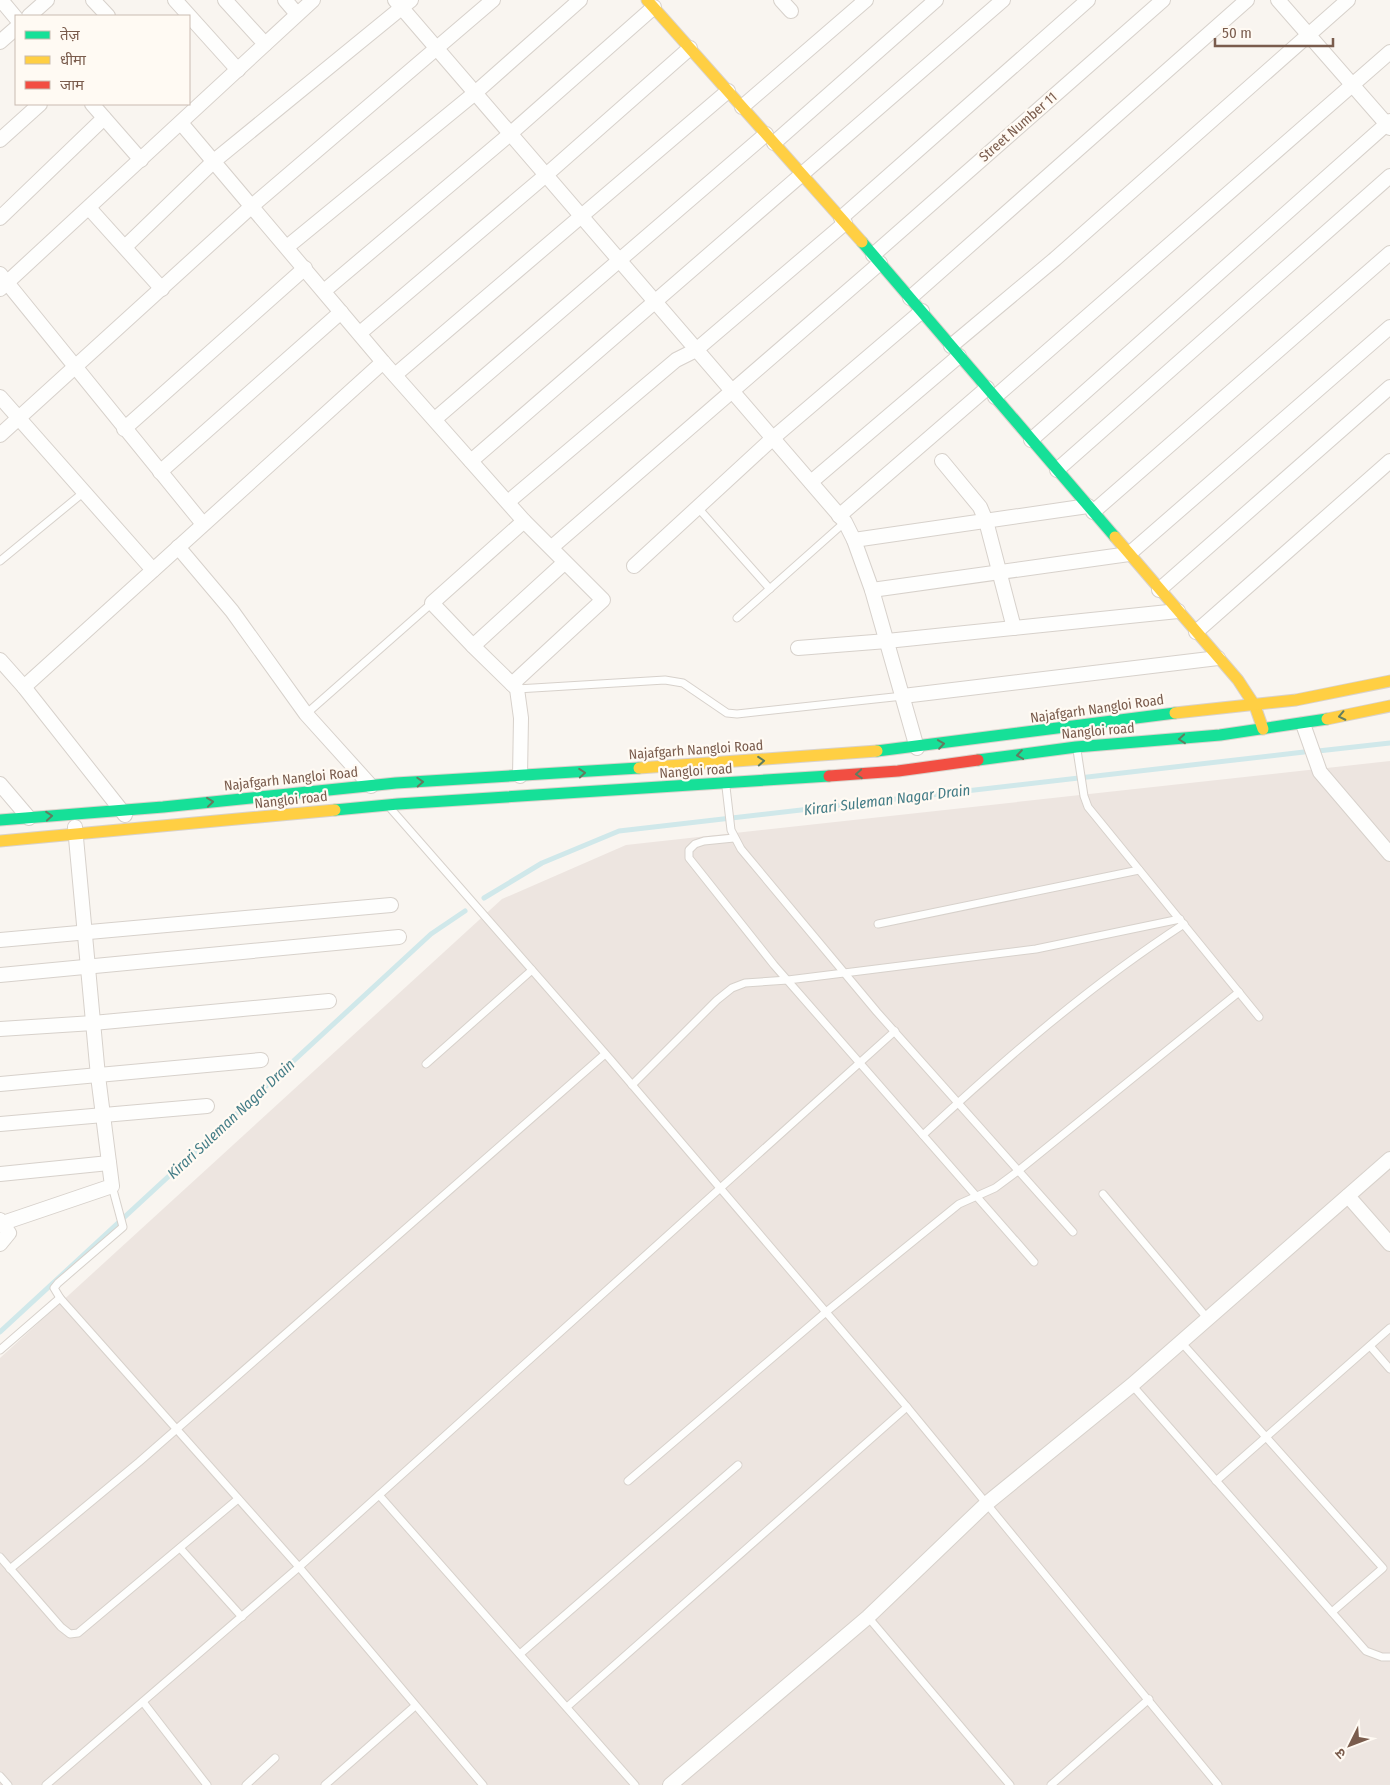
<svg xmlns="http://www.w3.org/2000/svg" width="1390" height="1785" font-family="'Fira Sans Condensed','Noto Sans Devanagari',sans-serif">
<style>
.industrial{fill:#ede5e0}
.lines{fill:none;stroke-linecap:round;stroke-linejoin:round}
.stream{stroke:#d0e8ea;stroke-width:5}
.lane-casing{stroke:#d7d1cb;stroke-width:9}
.street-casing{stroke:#d7d1cb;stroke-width:16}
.fast-casing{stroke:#d9d2cb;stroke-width:13}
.slow-casing{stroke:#d9d2cb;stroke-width:13}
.jam-casing{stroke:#d9d2cb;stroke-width:13}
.lane{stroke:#fefefd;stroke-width:7}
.street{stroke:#fefefd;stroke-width:14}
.fast{stroke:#16e098;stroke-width:11}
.slow{stroke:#ffcf43;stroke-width:11}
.jam{stroke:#f24e42;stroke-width:11}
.oneway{stroke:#617d60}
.labels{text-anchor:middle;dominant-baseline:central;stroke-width:4.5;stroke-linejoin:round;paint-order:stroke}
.street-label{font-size:14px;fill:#7a5c4d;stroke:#fffaf3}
.water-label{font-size:15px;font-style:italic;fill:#437c86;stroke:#fffaf3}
</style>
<rect width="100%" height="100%" fill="#f9f5f0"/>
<polygon class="industrial" points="1390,761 1390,1785 0,1785 0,1358 502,899 626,845"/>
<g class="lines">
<g class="stream">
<polyline points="1318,751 1390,743"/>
<polyline points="484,898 542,863 619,831 1304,752"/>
<polyline points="0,1332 431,934 465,911"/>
</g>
<g class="lane-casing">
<g id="lane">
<polyline points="699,509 770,589"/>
<polyline points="0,561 84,492"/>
<polyline points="737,618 845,522"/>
<polyline points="517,689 665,680 683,683 727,713 737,714 903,696"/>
<polyline points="306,714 432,603"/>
<polyline points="1077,750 1084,796 1088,807 1259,1017"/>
<polyline points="726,787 731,830 741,849 877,1012 1073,1232"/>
<polyline points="391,809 610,1059 907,1407 1218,1785"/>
<polyline points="734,838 704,841 695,844 689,850 689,858 774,965 1034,1262"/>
<polyline points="878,924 1139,870"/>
<polyline points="426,1064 532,970"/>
<polyline points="632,1085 717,1000 732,988 745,983 788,980 1036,949 1180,919"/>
<path d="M923 1135C1005 1059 1090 985 1184 924"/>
<polyline points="1103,1194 1208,1319"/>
<polyline points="60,1298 54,1288 58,1283 123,1227 112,1186"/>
<polyline points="1181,1342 1383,1568 1332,1612"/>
<polyline points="1370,1346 1390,1369"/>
<polyline points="0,1350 60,1298 299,1567 483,1785"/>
<polyline points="1132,1385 1366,1651 1382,1657 1390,1657"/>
<polyline points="628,1481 826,1312 959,1204 995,1188 1018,1171 1239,992"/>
<polyline points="1216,1481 1390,1328"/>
<polyline points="379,1495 635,1785"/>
<polyline points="180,1548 242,1617"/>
<polyline points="0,1557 61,1627 70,1634 78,1633 238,1499"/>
<polyline points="10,1569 139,1462 605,1054"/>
<polyline points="868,1617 1010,1785"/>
<polyline points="520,1654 738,1465"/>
<polyline points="143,1702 207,1785"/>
<polyline points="567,1707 907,1407"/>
<polyline points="0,1776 8,1785"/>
<polyline points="46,1785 299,1567 895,1031"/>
<polyline points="246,1785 275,1758"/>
<polyline points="325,1785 415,1706"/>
<polyline points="1051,1785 1149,1699"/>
</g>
</g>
<g class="street-casing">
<g id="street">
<polyline points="1,0 16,18"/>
<polyline points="93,0 108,16"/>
<polyline points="175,0 238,70"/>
<polyline points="225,0 265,44"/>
<polyline points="285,0 297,14"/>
<polyline points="395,0 845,522 854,540 872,590 917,748"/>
<polyline points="781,0 791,11"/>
<polyline points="1278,0 1390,128"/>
<polyline points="29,16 47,0"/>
<polyline points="0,42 16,28"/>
<polyline points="92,104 141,160"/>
<polyline points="742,107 866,0"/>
<polyline points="181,123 383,362 524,521 603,600 512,684"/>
<polyline points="0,140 40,104"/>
<polyline points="774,143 936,0"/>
<polyline points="89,208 162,289"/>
<polyline points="0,218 104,118"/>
<polyline points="841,218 1088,0"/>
<polyline points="125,247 214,161 411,0"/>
<polyline points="287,247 475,93 580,0"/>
<polyline points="873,255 1163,0"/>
<polyline points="0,274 203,524"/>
<polyline points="0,289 313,0"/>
<polyline points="324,291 510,134 654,7"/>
<polyline points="910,298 1247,0"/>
<polyline points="360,333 546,175 690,48"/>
<polyline points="951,346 1055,259 1348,0"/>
<polyline points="395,375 728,91"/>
<polyline points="0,397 153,570"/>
<polyline points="995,397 1390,52"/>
<polyline points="435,419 766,134"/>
<polyline points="124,429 305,268"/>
<polyline points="0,435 252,206 493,0"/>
<polyline points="1031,440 1390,121"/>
<polyline points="471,461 1003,0"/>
<polyline points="942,461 980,507 986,521 1014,628"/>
<polyline points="1057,470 1390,176"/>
<polyline points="160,472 341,312"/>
<polyline points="811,482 959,356"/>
<polyline points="508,502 676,360 696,350 845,223"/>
<polyline points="1093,512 1390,253"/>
<polyline points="839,516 987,388"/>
<polyline points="854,540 1088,506"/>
<polyline points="178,547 232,611 306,714 371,786"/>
<polyline points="552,547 880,263"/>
<polyline points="634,566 773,438 922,311"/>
<polyline points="872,590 1129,554 1390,327"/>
<polyline points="1159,590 1390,387"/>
<polyline points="1196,632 1390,461"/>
<polyline points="473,646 432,603 524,521"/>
<polyline points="798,648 887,641 1178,611"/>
<polyline points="0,660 24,687 125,815"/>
<polyline points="24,687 383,362"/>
<polyline points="903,696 1218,658"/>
<polyline points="1303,724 1320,772 1390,854"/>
<polyline points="520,776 521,718 517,689 473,646 564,563"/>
<polyline points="0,784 29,818"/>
<polyline points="0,940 391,905"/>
<polyline points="0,975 399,937"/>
<polyline points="0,1029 93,1023 329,1001"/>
<polyline points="0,1084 261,1060"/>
<polyline points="0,1124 207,1106"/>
<polyline points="0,1174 109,1163"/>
<polyline points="1348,1196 1390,1244"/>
<polyline points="0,1220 9,1233 0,1244"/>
<polyline points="3,1223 112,1186 98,1076 75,827"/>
<polyline points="670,1785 868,1617 986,1504 1132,1385 1390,1159"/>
</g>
</g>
<g class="fast-casing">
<g id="fast">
<polyline points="862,242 1115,537"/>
<polyline points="877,751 1175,713"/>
<polyline points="978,760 1076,747 1220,735 1327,719"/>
<polyline points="335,810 398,804 829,776"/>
<polyline points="0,820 163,807 396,783 639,768"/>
</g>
</g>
<g class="slow-casing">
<g id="slow">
<polyline points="647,0 862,242"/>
<polyline points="1115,537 1238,680 1255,706 1263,729"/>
<polyline points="1175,713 1296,700 1390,681"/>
<polyline points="1327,719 1390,706"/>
<polyline points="639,768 877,751"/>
<polyline points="0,841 335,810"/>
</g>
</g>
<g class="jam-casing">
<polyline id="jam" points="829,776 898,771 978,760"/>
</g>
<use href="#lane" class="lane"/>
<use href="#street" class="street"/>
<use href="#fast" class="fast"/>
<use href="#slow" class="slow"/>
<use href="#jam" class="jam"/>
</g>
<defs><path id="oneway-chevron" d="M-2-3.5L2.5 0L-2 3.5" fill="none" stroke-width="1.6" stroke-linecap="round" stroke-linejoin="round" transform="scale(1.25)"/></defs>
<g class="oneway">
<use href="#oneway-chevron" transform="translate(1342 716) rotate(168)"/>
<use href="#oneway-chevron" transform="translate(1182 739) rotate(175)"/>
<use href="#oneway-chevron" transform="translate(941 744) rotate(-8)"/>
<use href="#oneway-chevron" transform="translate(1020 755) rotate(172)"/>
<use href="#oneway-chevron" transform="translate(761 761) rotate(-4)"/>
<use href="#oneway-chevron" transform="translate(582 773) rotate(-4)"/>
<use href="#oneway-chevron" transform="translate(859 774) rotate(176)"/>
<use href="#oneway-chevron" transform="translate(420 782) rotate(-3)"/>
<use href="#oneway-chevron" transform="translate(210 802) rotate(-6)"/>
<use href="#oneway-chevron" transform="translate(49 816) rotate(-5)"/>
</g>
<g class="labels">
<g class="street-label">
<text transform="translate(1018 127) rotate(-41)">Street Number 11</text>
<text transform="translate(1097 709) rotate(-8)">Najafgarh Nangloi Road</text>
<text transform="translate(1098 731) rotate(-5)">Nangloi road</text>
<text transform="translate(696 750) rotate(-4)">Najafgarh Nangloi Road</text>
<text transform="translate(696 771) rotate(-4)">Nangloi road</text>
<text transform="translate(291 779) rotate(-6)">Najafgarh Nangloi Road</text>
<text transform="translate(291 800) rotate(-6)">Nangloi road</text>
</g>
<g class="water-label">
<text transform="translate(887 800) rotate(-7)">Kirari Suleman Nagar Drain</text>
<text transform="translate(231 1119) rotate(-43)">Kirari Suleman Nagar Drain</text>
</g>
</g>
<rect x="15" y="15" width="175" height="90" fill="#fffaf3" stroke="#cabbb1"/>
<rect x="25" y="31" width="25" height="8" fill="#16e098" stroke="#cabbb1"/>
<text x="60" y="40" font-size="15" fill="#7a5c4d">तेज़</text>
<rect x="25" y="56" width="25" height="8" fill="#ffcf43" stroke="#cabbb1"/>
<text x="60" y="65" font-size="15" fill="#7a5c4d">धीमा</text>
<rect x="25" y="81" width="25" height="8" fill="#f24e42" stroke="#cabbb1"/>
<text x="60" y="90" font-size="15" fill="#7a5c4d">जाम</text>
<g transform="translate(1350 1745) rotate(228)" stroke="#fffaf3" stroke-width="4" paint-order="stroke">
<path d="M0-4L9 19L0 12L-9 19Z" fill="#7a5c4d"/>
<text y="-8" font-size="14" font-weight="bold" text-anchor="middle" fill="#7a5c4d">उ</text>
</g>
<path d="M1215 38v8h118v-8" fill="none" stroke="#7a5c4d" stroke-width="2.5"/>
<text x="1222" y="38" font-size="15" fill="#7a5c4d" stroke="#fffaf3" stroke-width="4" paint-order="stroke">50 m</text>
</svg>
